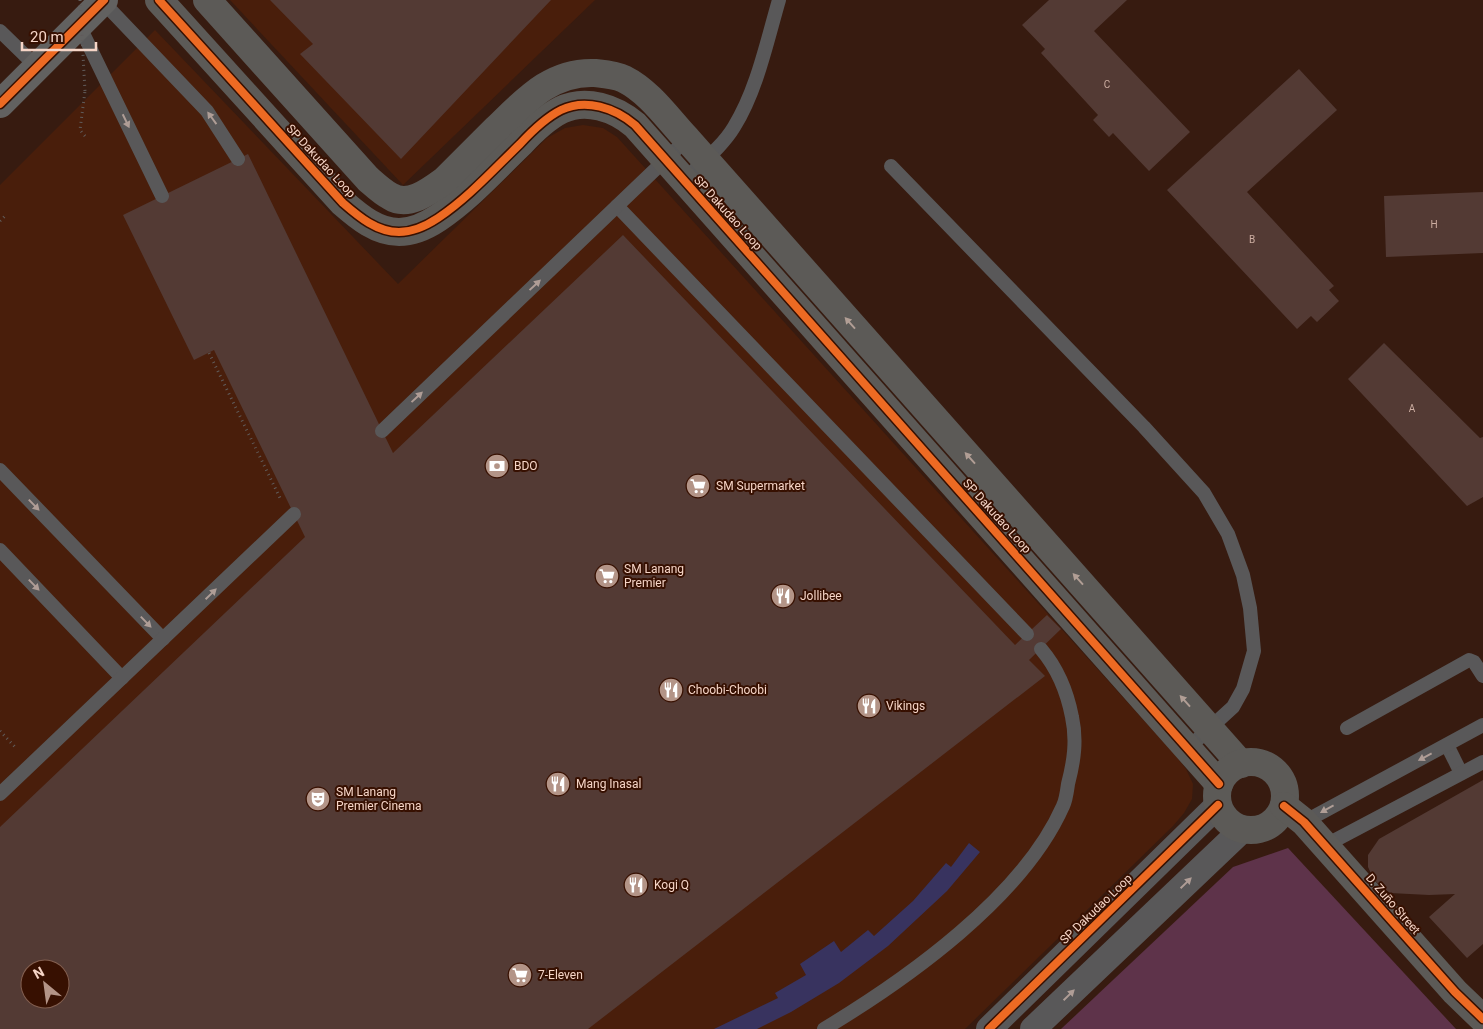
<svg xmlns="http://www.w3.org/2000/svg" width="1483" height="1029" font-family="Roboto,sans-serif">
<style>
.built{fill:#491e0b;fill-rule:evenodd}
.green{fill:#5e334a}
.water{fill:#38335f}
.building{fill:#533a34;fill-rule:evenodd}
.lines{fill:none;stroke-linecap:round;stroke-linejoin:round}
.path{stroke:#615c5b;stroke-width:3;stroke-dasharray:1 4;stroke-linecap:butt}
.lane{stroke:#595859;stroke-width:14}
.street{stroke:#595859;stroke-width:26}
.secondary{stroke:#5c5a57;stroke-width:28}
.primary{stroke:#626160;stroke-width:28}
.path-bridge{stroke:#615c5b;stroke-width:3;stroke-dasharray:1 4;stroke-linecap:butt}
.cycleway-casing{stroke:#371001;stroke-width:11}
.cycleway{stroke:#ed6a23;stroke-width:8}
.oneway{fill:#af9d96}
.oneway2{fill:#b19e95}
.labels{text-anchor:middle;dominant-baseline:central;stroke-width:4;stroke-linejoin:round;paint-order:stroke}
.number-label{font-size:10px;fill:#cdaea2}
.street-label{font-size:12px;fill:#f6d5c7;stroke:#371001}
.poi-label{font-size:12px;fill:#f6d5c7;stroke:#371001;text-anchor:start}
</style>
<rect width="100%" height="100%" fill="#371b10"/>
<g class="built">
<polygon points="230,0 595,0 403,185"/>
<path d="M155 30 398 284 547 138 565 128 583 125 603 128 617 137 1176 756 1186 769 1193 784 1192 799 1184 813 1173 826 965 1029H0V185ZM30 969H60V999H30Z"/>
</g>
<polygon class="green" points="1288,848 1456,1029 1061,1029 1233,867"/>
<polygon class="water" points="969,843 980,852 947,891 888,946 839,983 791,1012 757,1029 714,1029 778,998 775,993 806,975 800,964 834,941 841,952 868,930 874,936 913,901 946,863 951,867"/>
<g class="building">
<polygon points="270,0 551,0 401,159 300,54 313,44"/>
<polygon points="1049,0 1127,0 1094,31 1190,132 1149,171 1113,133 1109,137 1093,120 1098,115 1041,53 1045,49 1022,25"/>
<polygon points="1299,69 1337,110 1247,192 1334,286 1329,290 1339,301 1317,322 1311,316 1297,329 1167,190"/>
<path d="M248 154 393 453 623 235 1015 645 1047 615 1061 629 1029 660 1045 676 588 1029H0V827L305 537 214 350 194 360 123 215ZM30 969H60V999H30Z"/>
<polygon points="1483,192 1483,253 1386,257 1384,196"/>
<polygon points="1384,343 1480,438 1483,437 1483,497 1467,506 1348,379"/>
<polygon points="1483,780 1483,944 1467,958 1429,917 1455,894 1429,895 1390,893 1380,886 1373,878 1368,867 1368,855 1379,839"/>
</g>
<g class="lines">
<g class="path">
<polyline points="85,136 80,130 85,91"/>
<polyline points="0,221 5,216"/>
<polyline points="209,353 281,500"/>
<polyline points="0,731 16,748"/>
</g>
<g class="lane">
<polyline points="101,0 207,111 238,159"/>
<polyline points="79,25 162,196"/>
<polyline points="0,31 37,67"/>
<polyline points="891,166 1144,427 1204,493 1228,534 1243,575 1250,608 1254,651 1243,689 1233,707 1187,749"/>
<path d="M684 180C701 163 722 147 734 127 757 90 767 41 779 0"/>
<polyline points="617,206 1027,634"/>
<polyline points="382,431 687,139"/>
<polyline points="0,470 163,639"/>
<polyline points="0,550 122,678"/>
<polyline points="1347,728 1469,660 1474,662 1483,676"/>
<polyline points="1447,745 1461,773"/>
<polyline points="0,794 294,514"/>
<polyline points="1304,822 1483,725"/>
<polyline points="1326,845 1483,762"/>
<path d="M824 1029C907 979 1023 897 1063 806 1066 800 1067 791 1068 784 1074 761 1077 740 1072 717 1067 691 1058 669 1041 649"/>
</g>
<g class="street">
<polyline points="989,1029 1218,805"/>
<polyline points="1033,1029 1242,830"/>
</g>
<g class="secondary">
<path d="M159 0 343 203C359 217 377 232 399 232 414 232 426 226 438 218 468 198 494 169 520 144 532 131 545 118 561 110 586 98 615 108 635 125L1219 784"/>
<path d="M207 0 368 179C375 185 382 192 390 196 408 208 430 191 445 180 462 163 479 146 496 129 525 101 551 71 595 73 604 74 616 75 624 79 650 92 668 119 687 139L1241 764"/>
<circle cx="1251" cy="796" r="34"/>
<polyline points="1284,806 1304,822 1455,992 1483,1019"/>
</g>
<polyline class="primary" points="0,104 104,0"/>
<polyline class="path-bridge" points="80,0 85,91"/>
<g class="cycleway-casing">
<g id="cycleway">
<path d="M159 0 343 203C359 217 377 232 399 232 414 232 426 226 438 218 468 198 494 169 520 144 532 131 545 118 561 110 586 98 615 108 635 125L1219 784"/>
<polyline points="0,104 104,0"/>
<polyline points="1284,806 1304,822 1455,992 1483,1019"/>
<polyline points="989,1029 1218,805"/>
</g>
</g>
<use href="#cycleway" class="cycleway"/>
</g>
<defs><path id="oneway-solid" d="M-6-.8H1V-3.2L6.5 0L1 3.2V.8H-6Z" transform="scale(1.25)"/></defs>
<g class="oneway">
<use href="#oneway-solid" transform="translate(212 118) rotate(-126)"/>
<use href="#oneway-solid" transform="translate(126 121) rotate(64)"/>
<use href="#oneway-solid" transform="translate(535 285) rotate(-43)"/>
<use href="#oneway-solid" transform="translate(417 397) rotate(-43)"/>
<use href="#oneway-solid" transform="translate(34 505) rotate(46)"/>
<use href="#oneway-solid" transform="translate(34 585) rotate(46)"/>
<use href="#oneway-solid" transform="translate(211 594) rotate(-44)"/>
<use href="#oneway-solid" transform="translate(146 622) rotate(46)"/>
<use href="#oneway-solid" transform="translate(1425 757) rotate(152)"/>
<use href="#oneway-solid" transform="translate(1327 809) rotate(151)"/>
<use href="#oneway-solid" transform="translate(1186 883) rotate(-44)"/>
<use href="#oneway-solid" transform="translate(1069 995) rotate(-44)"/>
</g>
<g class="oneway2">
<use href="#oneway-solid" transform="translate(850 323) rotate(-132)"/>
<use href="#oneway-solid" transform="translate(970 458) rotate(-132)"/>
<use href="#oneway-solid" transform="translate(1078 579) rotate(-132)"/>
<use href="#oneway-solid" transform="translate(1185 701) rotate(-132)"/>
</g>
<defs>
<g id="bank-disc" transform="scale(1.25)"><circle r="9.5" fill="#b39487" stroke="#371001"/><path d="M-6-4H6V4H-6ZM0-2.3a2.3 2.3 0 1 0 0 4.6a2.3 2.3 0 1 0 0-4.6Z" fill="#fff"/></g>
<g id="supermarket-disc" transform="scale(1.25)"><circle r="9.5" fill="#b39487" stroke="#371001"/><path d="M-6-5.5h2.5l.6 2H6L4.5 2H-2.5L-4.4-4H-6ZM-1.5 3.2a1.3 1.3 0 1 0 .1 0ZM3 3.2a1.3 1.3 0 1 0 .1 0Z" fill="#fff"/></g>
<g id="restaurant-disc" transform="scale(1.25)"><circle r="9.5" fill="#b39487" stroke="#371001"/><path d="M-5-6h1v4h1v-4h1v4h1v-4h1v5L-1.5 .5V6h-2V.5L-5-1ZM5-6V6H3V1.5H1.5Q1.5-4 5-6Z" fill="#fff"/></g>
<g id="theatre-disc" transform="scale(1.25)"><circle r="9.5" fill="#b39487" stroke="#371001"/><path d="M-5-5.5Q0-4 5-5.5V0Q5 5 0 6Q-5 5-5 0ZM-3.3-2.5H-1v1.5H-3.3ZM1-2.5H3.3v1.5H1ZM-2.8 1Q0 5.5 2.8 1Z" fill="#fff"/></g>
</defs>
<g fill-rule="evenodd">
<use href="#bank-disc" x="497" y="466"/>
<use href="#supermarket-disc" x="698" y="486"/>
<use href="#supermarket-disc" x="607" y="576"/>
<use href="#restaurant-disc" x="783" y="596"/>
<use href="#restaurant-disc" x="671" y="690"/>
<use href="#restaurant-disc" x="869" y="706"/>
<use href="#restaurant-disc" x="558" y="784"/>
<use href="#theatre-disc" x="318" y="799"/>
<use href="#restaurant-disc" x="636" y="885"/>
<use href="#supermarket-disc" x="520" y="975"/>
</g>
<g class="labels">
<g class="number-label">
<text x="1107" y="84">C</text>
<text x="1434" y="224">H</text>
<text x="1252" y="239">B</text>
<text x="1412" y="408">A</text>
</g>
<g class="street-label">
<text transform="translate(321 161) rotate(47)">SP Dakudao Loop</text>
<text transform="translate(728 213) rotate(48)">SP Dakudao Loop</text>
<text transform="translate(997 516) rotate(48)">SP Dakudao Loop</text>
<text transform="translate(1393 904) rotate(49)">D. Zuño Street</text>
<text transform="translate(1096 909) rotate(-44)">SP Dakudao Loop</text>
</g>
<g class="poi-label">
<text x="514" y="466">BDO</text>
<text x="716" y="486">SM Supermarket</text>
<text x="624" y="569">SM Lanang<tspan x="624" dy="14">Premier</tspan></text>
<text x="800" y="596">Jollibee</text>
<text x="688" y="690">Choobi-Choobi</text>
<text x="886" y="706">Vikings</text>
<text x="576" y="784">Mang Inasal</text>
<text x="336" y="792">SM Lanang<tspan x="336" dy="14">Premier Cinema</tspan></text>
<text x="654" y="885">Kogi Q</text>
<text x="538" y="975">7-Eleven</text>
</g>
</g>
<g transform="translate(45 984) rotate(331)"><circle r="24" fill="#371001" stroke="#835f50"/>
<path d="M0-4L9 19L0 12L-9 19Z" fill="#b39487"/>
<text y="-8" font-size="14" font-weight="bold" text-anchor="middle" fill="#f6d5c7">N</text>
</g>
<path d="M22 42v8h74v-8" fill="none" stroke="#f6d5c7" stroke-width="2.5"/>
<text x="30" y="42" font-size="15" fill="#f6d5c7" stroke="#371001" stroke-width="4" paint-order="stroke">20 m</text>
</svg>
